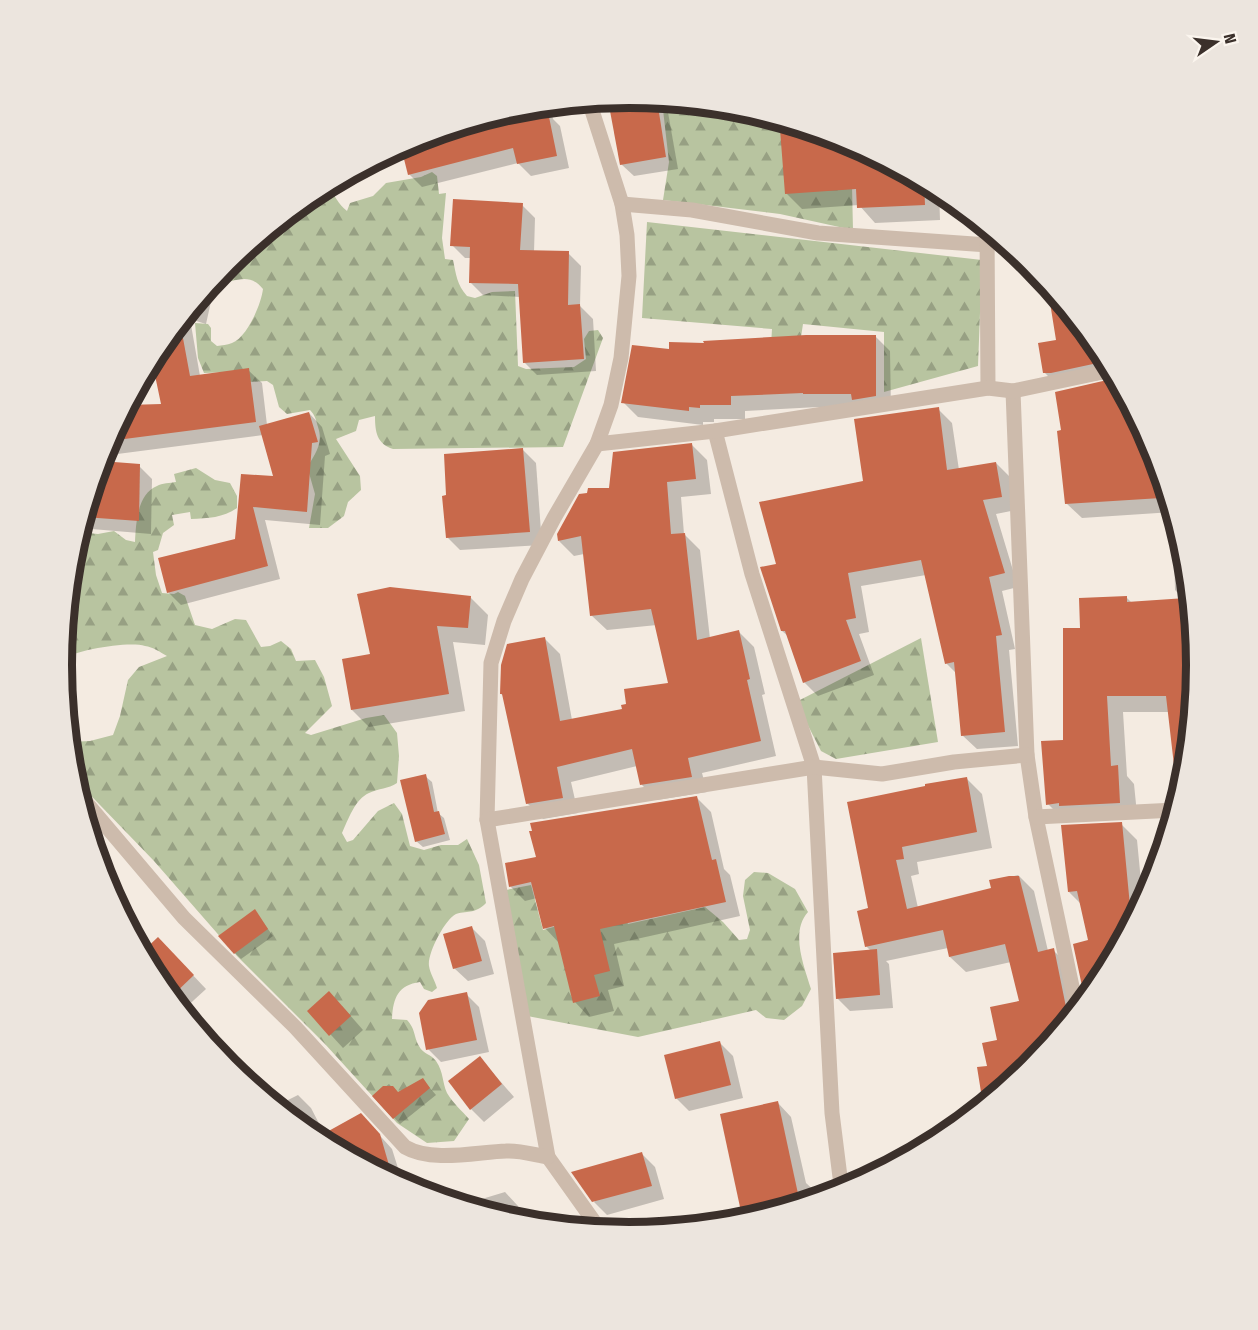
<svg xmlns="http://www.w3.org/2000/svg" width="1258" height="1330" font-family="'Fira Sans Condensed',sans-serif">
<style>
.forest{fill:url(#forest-firs)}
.shadow{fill:#0003}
.building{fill:#c8694b}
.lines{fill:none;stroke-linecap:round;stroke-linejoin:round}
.minor{stroke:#cdbbac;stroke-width:15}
.rim{fill:none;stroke:#3b302b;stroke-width:8}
</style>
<defs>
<pattern id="forest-firs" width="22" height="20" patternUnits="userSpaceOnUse" patternTransform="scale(1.5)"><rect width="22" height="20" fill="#b8c4a0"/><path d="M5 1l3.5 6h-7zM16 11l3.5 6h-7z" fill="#97a083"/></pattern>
</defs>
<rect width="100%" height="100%" fill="#f4ebe1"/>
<g class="forest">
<polygon points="662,101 740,108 851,143 853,230 780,214 663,200 669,162"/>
<path d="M432 172 437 176 439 194 446 193 442 238 445 259 453 260C456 274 457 285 467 296L475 298 492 292 515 291 518 366 526 369 574 367 586 359 584 339 589 331 598 330 603 338 563 447 393 449C377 444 375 432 375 416L359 420 356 431 336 439 360 476 361 490 348 502 344 516 328 528H309L315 494 309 473 305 471C314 455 324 445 318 427 316 420 315 415 310 410L287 414 279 407 273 385 267 381 249 382 230 372 204 373 198 358 195 323 208 324 211 328V341L217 346C222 345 227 345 232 343 247 337 261 305 263 289 247 269 231 286 212 283L228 263 314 193 327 186C335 195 338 204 347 211L350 203 373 196 386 183 421 177Z"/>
<polygon points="647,222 982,260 978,366 884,392 884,332 803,324 797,363 770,361 772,329 642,318"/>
<path d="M196 468 215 480 230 483 237 496V508C223 518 208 518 191 519L190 512 172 515 174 525 163 533 158 550 153 552 156 575 162 593 174 594 178 592 185 596 195 625 212 629 235 619 246 620 261 647 270 646 281 641 291 649 296 661 315 660 324 677 332 706 305 733 311 735 366 718 384 715 397 733 399 756 397 783C388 789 379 788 369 793 355 799 348 820 342 833L347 842 353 840 378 811 394 803 402 814 410 846 424 850 441 845H458L467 839 479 865 486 903C475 914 470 910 456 914 445 919 427 954 429 966 430 973 435 981 437 988L432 992 424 989 420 982C398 985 393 998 392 1019L407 1020C416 1030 413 1035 419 1046 423 1054 431 1054 436 1061 444 1073 442 1082 447 1093 452 1102 462 1111 469 1119L454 1141 427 1143 397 1123 325 1044 237 956 154 861 72 776 69 742 90 741 113 735 120 716 128 680 139 667 167 656C160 652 153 647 145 646 128 641 77 650 62 659L72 554 79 532 98 534 114 531 126 540 135 542C136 524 137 494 157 486 162 483 170 483 176 482L174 474Z"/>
<polygon points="921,638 938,742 836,759 821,751 796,702"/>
<path d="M754 872 768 873 795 889 808 912C790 932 804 966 811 989L802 1006 784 1020 766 1018 756 1010 638 1037 522 1015 501 891 531 885 543 930 581 919 626 920 628 924 705 907 723 922 739 940 747 939 750 930 743 896 745 880Z"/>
</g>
<g class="shadow">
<polygon points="629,98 666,101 678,169 634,176 621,164 610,99"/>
<polygon points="550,105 553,119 560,126 569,168 531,176 518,163 422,187 409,174 402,146 412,141 502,116 501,114 519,108"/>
<polygon points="805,128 846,141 939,190 940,220 875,223 859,205 802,209 786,193"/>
<polygon points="522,205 535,218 534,252 568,253 581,266 580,306 593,319 596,371 537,375 524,362 520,297 483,295 470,282 471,258 465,258 452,245"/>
<polygon points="1034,268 1101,350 1116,377 1059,387 1044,372 1058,342 1051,302 1038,288"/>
<polygon points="211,285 214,288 206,324 190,319 200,376 248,370 262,383 267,425 309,413 322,427 330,454 325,456 320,525 265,520 280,579 181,605 168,592 236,541 242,475 275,478 263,435 102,456 127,406 163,406 164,360 161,345"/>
<polygon points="875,336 890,351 891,410 818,407 745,411 745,419 714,419 714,422 703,422 703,425 638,417 623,402 670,351 705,345"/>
<polygon points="1117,380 1153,448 1173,512 1082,518 1066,503"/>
<polygon points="938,409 952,423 959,470 996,463 1010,477 1016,510 996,514 1018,587 1002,591 1015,649 1009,650 1018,746 977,749 962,735 957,674 946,663 926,575 861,586 869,632 859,634 874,675 818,696 804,682 789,637 782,631 777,565"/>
<polygon points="692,445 707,460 711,494 681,497 684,534 700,550 710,639 739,632 754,647 765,694 762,695 776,756 702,773 707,792 657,800 642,785 637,766 571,782 578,813 543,819 527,803 504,696 501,694 544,638 560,654 572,720 624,710 670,684 657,625 607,630 591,615 584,554 574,556 559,541 610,490"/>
<polygon points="523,450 536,463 542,545 460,550 447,537 448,497"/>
<polygon points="100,462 139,466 152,479 151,534 80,528"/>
<polygon points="1173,512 1186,555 1196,665 1186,776 1179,797 1169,712 1123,712 1127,776 1134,784 1137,814 1065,821 1048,804 1065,741 1082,630 1127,598 1132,603 1184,599 1175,590"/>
<polygon points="470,597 488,615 485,645 453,642 465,711 369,727 352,710 371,655"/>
<polygon points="425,776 432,782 438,813 444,818 450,840 423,847 416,841"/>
<polygon points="966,778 982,794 992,848 917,862 919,874 911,876 918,908 993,890 991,882 1018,875 1034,891 1048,951 1053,950 1069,966 1078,1008 1030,1067 991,1099 983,1091 988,1067 999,1041 1021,1002 1011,962 966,972 950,957 948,948 886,961 889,964 893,1008 850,1011 837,998 871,951 866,946 870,909 849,803"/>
<polygon points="696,797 711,812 724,869 730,875 740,916 614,944 624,986 608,990 614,1011 589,1017 575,1002 560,944 545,928 537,898 525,901 510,886 538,858"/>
<polygon points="1121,824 1137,840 1143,902 1101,981 1081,904 1069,892"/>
<polygon points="255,911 273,936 241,959 235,953"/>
<polygon points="472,928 485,941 494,974 468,981 454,968"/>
<polygon points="171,952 206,989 182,1011 157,980 143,953"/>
<polygon points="466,994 479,1007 489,1052 441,1062 428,1049"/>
<polygon points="342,1006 363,1030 343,1048 309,1011"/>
<polygon points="720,1043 733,1056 743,1098 689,1111 676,1098"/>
<polygon points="480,1058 514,1097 484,1122 471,1109"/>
<polygon points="423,1080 436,1095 400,1124 374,1096 389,1084 398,1094"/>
<polygon points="298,1095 311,1108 325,1135 373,1128 392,1149 403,1184 313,1137 276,1106"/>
<polygon points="778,1103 791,1117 806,1183 821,1197 743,1220"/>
<polygon points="642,1154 655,1167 664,1199 607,1215 594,1202"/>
<polygon points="505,1192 518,1206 522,1222 462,1205"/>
</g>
<g class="building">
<polygon points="629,98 657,100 666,157 620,165 608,100"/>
<polygon points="548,112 557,156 517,164 513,148 408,175 401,147 412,141 474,122 475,127"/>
<polygon points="802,127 846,141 924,182 925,205 857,208 856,189 785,194 780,129"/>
<polygon points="453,199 523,203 520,250 569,251 568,305 580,304 584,359 523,363 518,284 469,283 470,247 450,246"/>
<polygon points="1047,284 1101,350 1107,361 1051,373 1043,373 1038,343 1056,340"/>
<polygon points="180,322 190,376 249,368 256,422 109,441 128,405 161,404 152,361 162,359 160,346"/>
<polygon points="806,335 876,335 876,396 852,400 851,394 803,394 803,393 731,396 731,405 700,405 700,408 689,407 689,411 621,403 632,345 669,349 669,342 704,343 703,341"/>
<polygon points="1116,378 1153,448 1159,468 1161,498 1065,504 1057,431 1061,430 1055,392"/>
<polygon points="939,407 947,470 996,462 1002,497 983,500 1005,573 989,577 1002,635 996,636 1005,732 961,736 954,662 945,664 921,560 848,573 856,618 846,620 861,661 803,683 785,631 781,631 760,567 776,564 759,502 863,481 854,419"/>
<polygon points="309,412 318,442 312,443 307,512 253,507 268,566 167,593 158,558 235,539 241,474 273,476 259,426"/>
<polygon points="692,443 696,479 667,482 671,534 685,533 697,640 739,630 750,679 747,680 761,741 688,758 692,777 640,785 632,749 557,767 563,798 526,804 502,694 500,694 501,665 507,644 545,637 560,721 622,709 621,705 626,704 624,689 668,683 651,609 590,616 581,536 558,541 557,534 579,494 587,493 588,488 609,488 613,452"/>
<polygon points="523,448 530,532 446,538 442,496 446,495 444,454"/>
<polygon points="101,461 140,464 139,521 84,517"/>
<polygon points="390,587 471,596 468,628 437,626 449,694 351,710 342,659 370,654 357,594"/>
<polygon points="1127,596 1127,602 1186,598 1192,676 1196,675 1186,774 1175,774 1166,696 1107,696 1111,766 1118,765 1120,803 1059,806 1059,803 1046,805 1041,741 1063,740 1063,628 1080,628 1079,598"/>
<polygon points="426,774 434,812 439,811 445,834 415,842 400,780"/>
<polygon points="967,777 977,832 902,847 904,859 896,860 907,909 991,888 989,880 1009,876 1019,876 1038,952 1054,948 1067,1012 1071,1017 1030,1067 1004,1087 981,1092 977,1067 987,1066 982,1043 997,1040 990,1007 1019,1001 1005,944 949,957 943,930 865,947 857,911 868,908 847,802 925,786 925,784"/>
<polygon points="697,796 712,860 716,859 726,902 600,929 610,971 594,975 600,996 573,1003 554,926 543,929 531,882 509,887 505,863 536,857 529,831 532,831 530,823"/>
<polygon points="1122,822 1130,906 1142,903 1101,981 1085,1000 1073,944 1088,940 1077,891 1068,892 1061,825"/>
<polygon points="255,909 268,929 234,954 218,936"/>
<polygon points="472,926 482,961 453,969 443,934"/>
<polygon points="158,937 194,975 171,997 157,980 142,952"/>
<polygon points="877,949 880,995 836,999 833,953"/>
<polygon points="329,991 351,1016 329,1036 307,1011"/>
<polygon points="467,992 477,1040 426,1050 419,1013 428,1000"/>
<polygon points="720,1041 731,1085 675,1099 664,1055"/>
<polygon points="480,1056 502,1084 470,1110 448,1081"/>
<polygon points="423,1078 430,1088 393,1119 372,1096 383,1086 393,1086 398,1092"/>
<polygon points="778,1101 800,1203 743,1221 720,1114"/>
<polygon points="361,1113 380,1134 393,1179 316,1138"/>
<polygon points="642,1152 652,1186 592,1202 571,1172"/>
</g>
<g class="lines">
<g class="minor">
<polyline points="589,101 622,204 627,235 629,276 621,358 611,405 597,444 554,518 522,579 504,621 491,663 487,820 548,1157 600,1230"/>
<polyline points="622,204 692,210 818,233 988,245"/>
<polyline points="987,228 988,388"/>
<polyline points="1013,391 1027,755 1036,817 1077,1010"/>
<polyline points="715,431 752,574 814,767 832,1113 841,1185"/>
<polyline points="597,444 715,431 988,388 1013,391 1112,370"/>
<path d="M78 793 184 918 295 1027 405 1147C432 1163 477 1152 506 1151 520 1150 535 1155 548 1157"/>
<polyline points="1036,817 1175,810"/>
<polyline points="487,820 814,767 882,774 954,762 1027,755"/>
</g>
</g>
<path d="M0 0H1258V1330H0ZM72 665a557 557 0 1 1 1114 0a557 557 0 1 1-1114 0Z" fill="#ece5de" fill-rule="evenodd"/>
<path class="rim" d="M72 665a557 557 0 1 1 1114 0a557 557 0 1 1-1114 0Z"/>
<g transform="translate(1216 42) rotate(76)" stroke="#fbf5ee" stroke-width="4.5" paint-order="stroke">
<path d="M0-4.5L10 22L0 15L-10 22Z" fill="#3b302b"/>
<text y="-9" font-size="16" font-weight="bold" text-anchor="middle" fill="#3b302b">N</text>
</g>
</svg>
